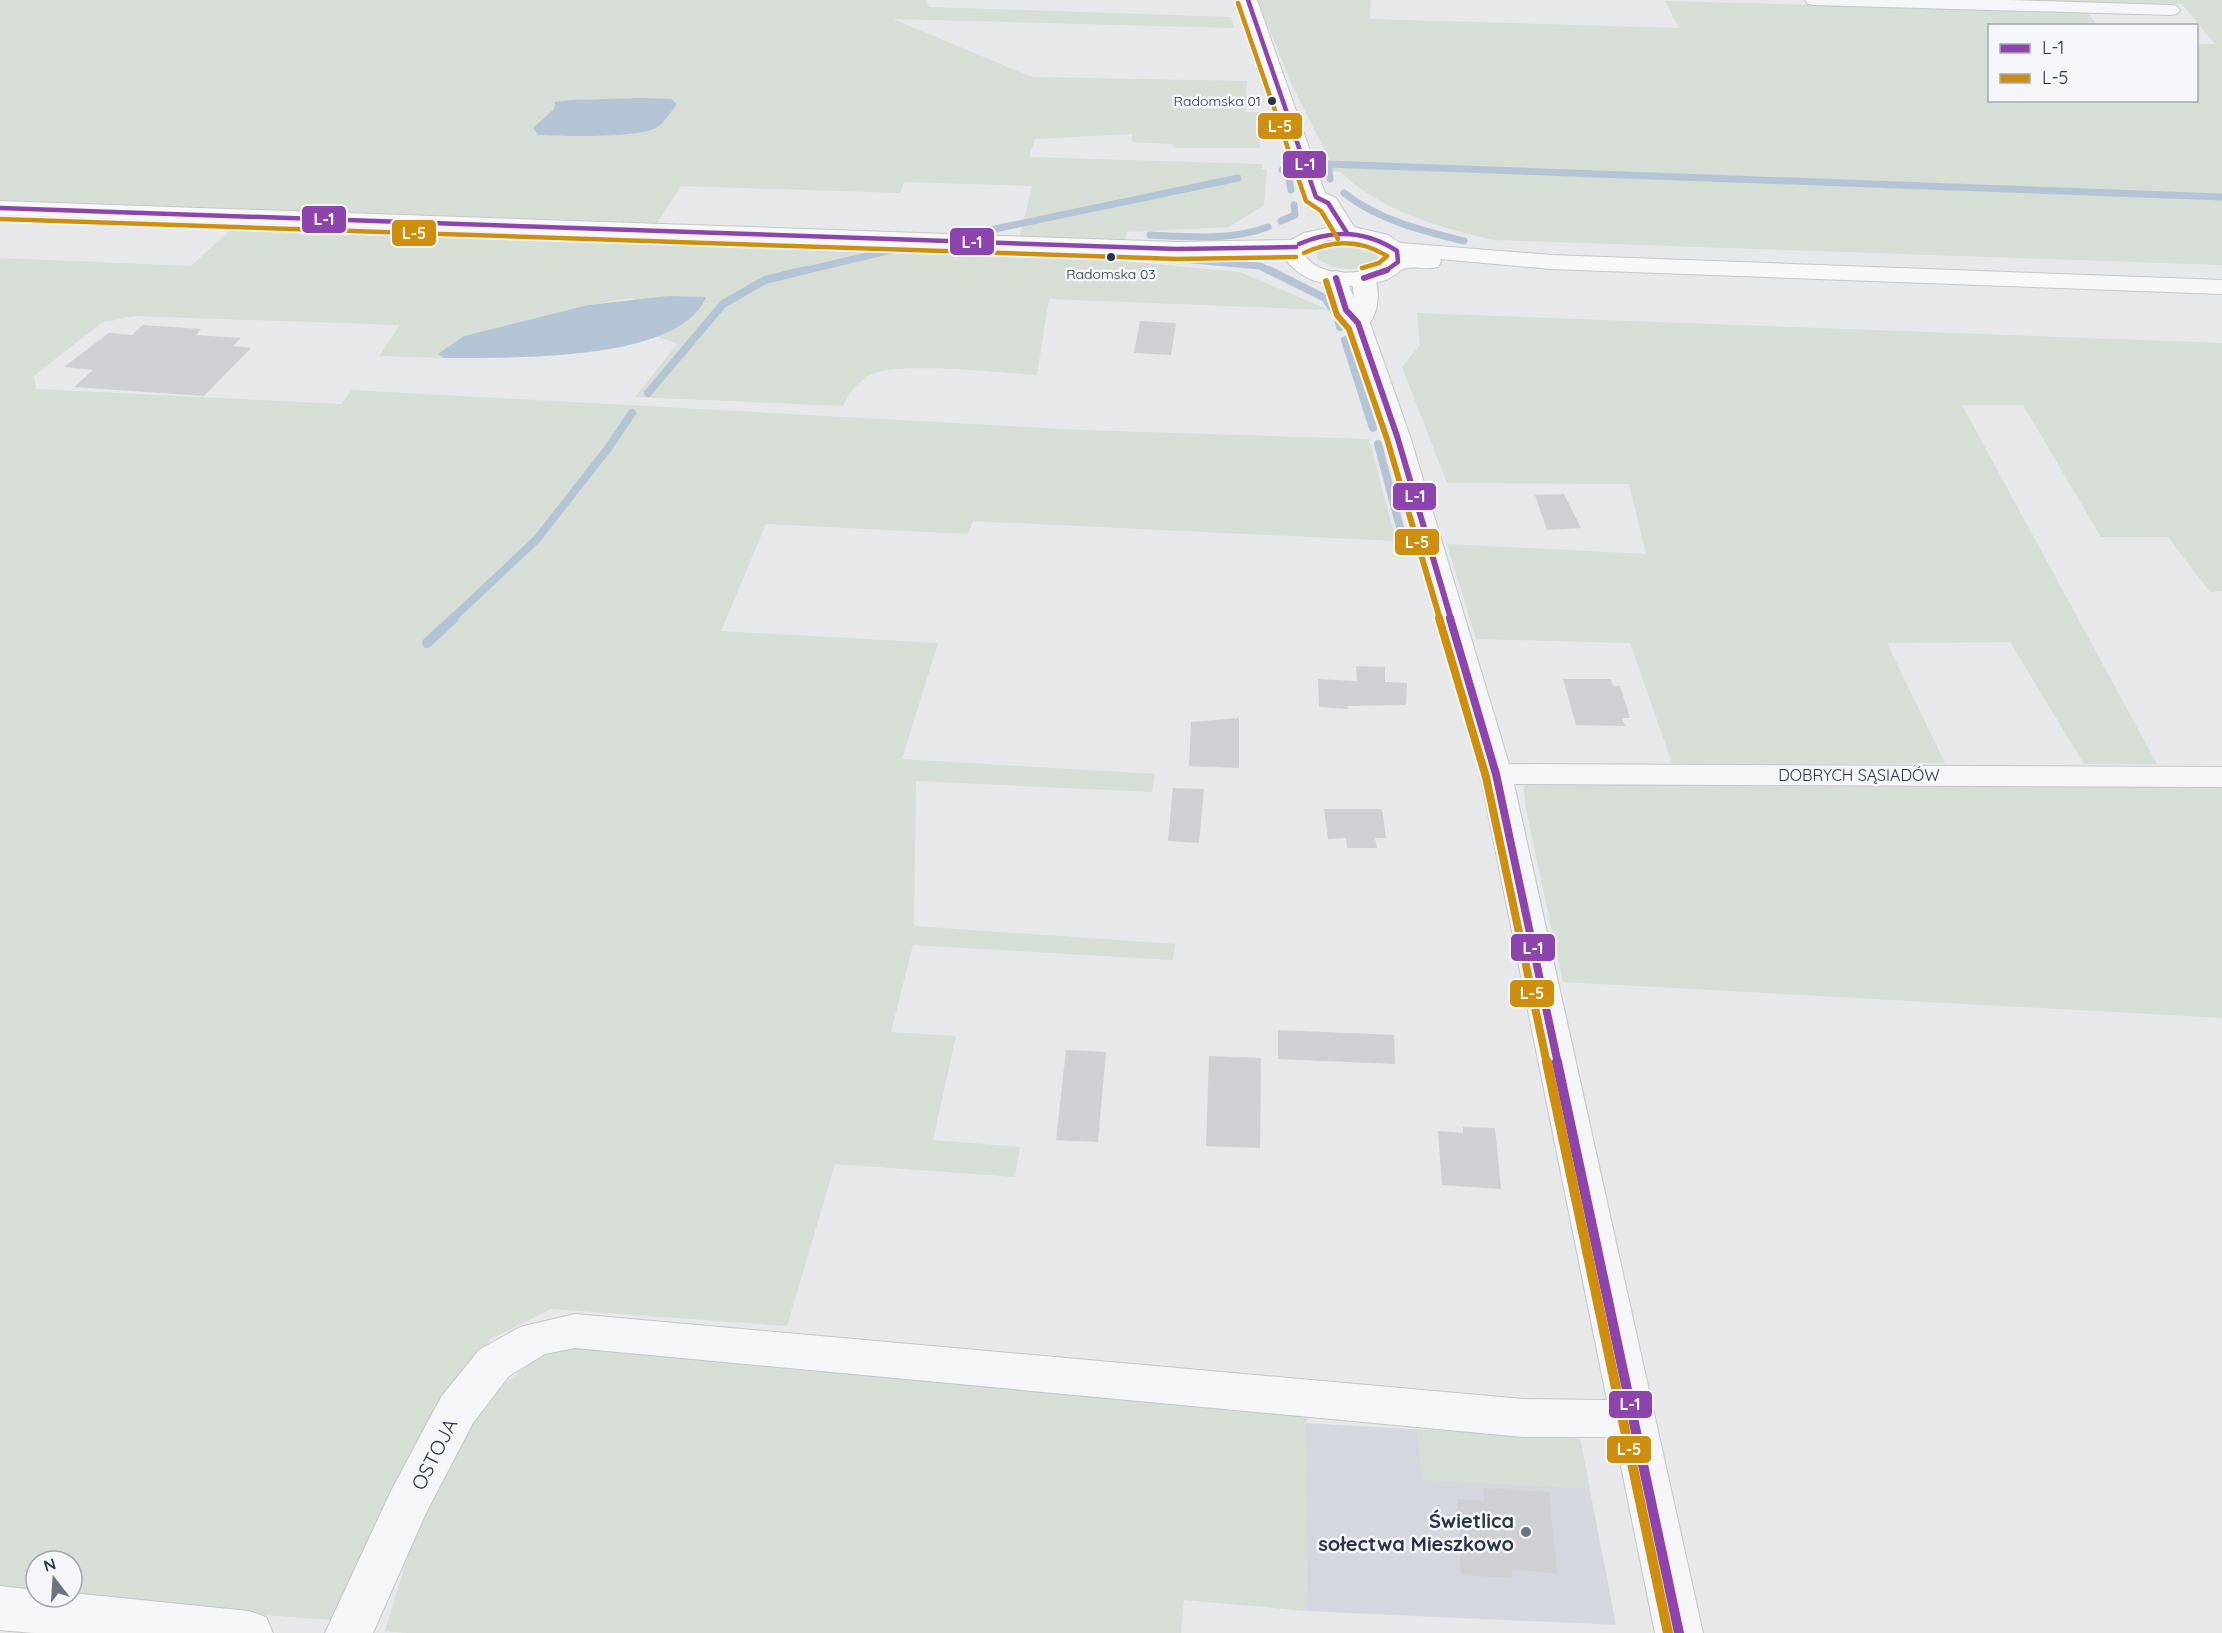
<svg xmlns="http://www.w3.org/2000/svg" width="2222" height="1633" font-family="Quicksand,sans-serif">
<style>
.built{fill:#d4d7dd}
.green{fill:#d6ded6;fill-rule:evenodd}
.water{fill:#b4c4d5}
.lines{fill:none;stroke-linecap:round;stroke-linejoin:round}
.stream-far2{stroke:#b4c4d5;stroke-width:7}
.stream-far1{stroke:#b4c4d5;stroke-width:8}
.stream{stroke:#b4c4d5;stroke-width:10}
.building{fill:#ced0d3}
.street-casing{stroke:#c4c6c8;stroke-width:2}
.secondary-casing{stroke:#c4c6c8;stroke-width:2}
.street{fill:#f5f6f7;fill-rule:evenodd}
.secondary{fill:#f8f8f8;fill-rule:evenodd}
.bus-1-far3-casing{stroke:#f4f6f9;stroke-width:8}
.bus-1-far2-casing{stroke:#f4f6f9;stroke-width:10}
.bus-1-far1-casing{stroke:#f4f6f9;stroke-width:12}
.bus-1-casing{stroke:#f4f6f9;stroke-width:14}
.bus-2-far3-casing{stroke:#f4f6f9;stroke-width:8}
.bus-2-far2-casing{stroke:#f4f6f9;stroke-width:10}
.bus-2-far1-casing{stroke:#f4f6f9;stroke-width:12}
.bus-2-casing{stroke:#f4f6f9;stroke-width:14}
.bus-1-far3{stroke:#8e44ad;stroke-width:4.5}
.bus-1-far2{stroke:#8e44ad;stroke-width:6}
.bus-1-far1{stroke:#8e44ad;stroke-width:8}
.bus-1{stroke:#8e44ad;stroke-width:10}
.bus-2-far3{stroke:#ce8f0e;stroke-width:4.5}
.bus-2-far2{stroke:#ce8f0e;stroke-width:6}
.bus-2-far1{stroke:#ce8f0e;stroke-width:8}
.bus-2{stroke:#ce8f0e;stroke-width:10}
.bus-dot{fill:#2b3445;stroke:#f4f6f9;stroke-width:2}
.poi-dot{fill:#6c737f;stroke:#f4f6f9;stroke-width:2}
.labels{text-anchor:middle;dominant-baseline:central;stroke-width:5;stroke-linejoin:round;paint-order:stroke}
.bus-label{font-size:14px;fill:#2b3445;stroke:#f4f6f9;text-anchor:end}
.street-label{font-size:16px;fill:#2b3445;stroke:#f4f6f9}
.near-street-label{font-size:20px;fill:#2b3445;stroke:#f4f6f9}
.near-poi-label{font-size:20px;font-weight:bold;fill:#2b3445;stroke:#f4f6f9;text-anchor:end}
.line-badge{stroke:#f4f6f9;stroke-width:2}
.badge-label{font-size:16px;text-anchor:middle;font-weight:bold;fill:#fff}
</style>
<rect width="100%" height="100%" fill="#e6e8ea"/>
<polygon class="built" points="1305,1423 1580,1439 1616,1625 1307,1611"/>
<g class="green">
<path d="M0 0H925L930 7 1231 17 1234 28 893 19 1032 77 1247 81 1245 112H1258L1260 148H1176L1172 144 1132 142V134L1035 139 1029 157 1262 164V169L1267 170 1264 205 1229 227 1127 232 1125 240 1020 236 1032 186 904 182 900 193 681 186 657 223 0 200ZM639 98 533 128 554 109 555 102 570 100Z"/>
<path d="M1257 0H1371L1370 19 1679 28 1665 1 2087 12 2097 25 1990 26V100H2196L2197 44H2215L2182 4 2018 0H2222V265L1494 240C1444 229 1378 210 1341 172L1331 171 1329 159 1294 89Z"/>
<path d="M236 225 1123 253V261L1240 272 1329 310 1049 299 1037 375C1004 373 895 361 870 375 856 383 849 393 843 406L635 397 677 344 657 336 687 322 632 298 588 305 464 336 439 354 444 358 379 356 400 325 134 316 101 323 34 376 36 389 341 404 352 390 1081 430 1369 439 1396 541 973 521 968 534 766 524 721 631 938 643 902 759 1155 774 1152 792 916 781 914 926 1175 944 1173 960 913 945 891 1032 956 1036 933 1140 1020 1147 1015 1177 835 1164 787 1326 551 1309 491 1339 447 1397 331 1620 0 1595V258L191 266ZM36 1561H72V1597H36Z"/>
<path d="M1349 240 1376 249 1379 259C1365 274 1333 271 1317 258V249C1326 241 1337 241 1349 240Z"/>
<polygon points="1417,313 2222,343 2222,591 2210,592 2168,537 2101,537 2023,405 1962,405 2157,764 2084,764 2010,642 1887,643 1945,763 1673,766 1630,643 1476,639 1447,544 1646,554 1629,484 1447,483 1402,367 1420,345"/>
<polygon points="1536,780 2222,787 2222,1018 1563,982 1526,810 1524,789 1527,783"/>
<polygon points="584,1344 1313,1410 1305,1424 1307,1611 1184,1600 1181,1633 408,1633 385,1631 415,1532 483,1400 539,1357"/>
<polygon points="1417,1430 1580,1439 1590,1489 1422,1480"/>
</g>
<g class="water">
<path d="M639 98 671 99 677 104C672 110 666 120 659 126 643 139 561 136 538 135L533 128 554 109 555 102 570 100Z"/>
<path d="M668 296 706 297C679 364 505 357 444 358L438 354 464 336 588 305Z"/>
</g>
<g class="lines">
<g class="stream-far2">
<polyline points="1282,170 1288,174 1291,190"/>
<polyline points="1330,179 1328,164 2222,197"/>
<path d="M1344 193C1378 220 1423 231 1464 241"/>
<polyline points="1281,221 1295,215 1294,205"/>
<polyline points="985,231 1238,178"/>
<path d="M1150 235C1189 237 1231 241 1268 227"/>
<polyline points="1142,255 1162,257"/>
<polyline points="1192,260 1260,266 1272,272"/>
<polyline points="799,272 917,244"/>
</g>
<g class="stream-far1">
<polyline points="1269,270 1325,298 1334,311"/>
<polyline points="1339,323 1340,327"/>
<polyline points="1345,340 1373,428"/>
<polyline points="648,393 723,304 765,280 806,270"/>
<polyline points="1378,444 1402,535"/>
<polyline points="452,619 537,539 609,447 632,413"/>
</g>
<polyline class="stream" points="427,643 454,618"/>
</g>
<g class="building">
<polygon points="1140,321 1176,323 1171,355 1134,353"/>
<polygon points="143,325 201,329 196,335 241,338 233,346 251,348 204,396 74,387 93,370 64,367 109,333 132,335"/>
<polygon points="1564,494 1581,528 1547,530 1535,495"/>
<polygon points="1356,666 1385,667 1385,682 1407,683 1406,705 1348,706 1348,709 1319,707 1318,679 1357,681"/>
<polygon points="1563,679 1611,679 1613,686 1620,686 1630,718 1622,718 1625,726 1576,725"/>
<polygon points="1239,718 1239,768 1189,766 1191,722"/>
<polygon points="1173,788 1204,789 1199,843 1168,841"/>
<polygon points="1324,809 1382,809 1386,838 1375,838 1377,848 1347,848 1346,838 1328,839"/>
<polygon points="1278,1030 1394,1035 1395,1064 1278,1059"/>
<polygon points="1066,1050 1106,1052 1098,1142 1056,1140"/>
<polygon points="1209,1056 1261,1058 1260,1148 1206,1146"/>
<polygon points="1463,1127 1495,1128 1501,1189 1442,1185 1438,1131 1463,1133"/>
<polygon points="1483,1488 1549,1492 1557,1574 1512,1569 1512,1578 1461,1575 1457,1499 1484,1501"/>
</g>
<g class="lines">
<g class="street-casing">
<g id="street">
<polygon points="1805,0 2007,0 2171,5 2177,6 2180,10 2177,14 2171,15 1814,5 1808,4"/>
<path d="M1336 271 1344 273 1354 298 1352 278 1356 273 1364 271 1372 273C1381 287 1379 310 1370 323L1410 436 1509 764 2222 767V787L1514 784 1703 1633H1655L1615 1437H1523L575 1348 545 1354 509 1376 473 1423 426 1513 373 1633H325L391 1491 441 1397 479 1350 520 1327 575 1314 1523 1399 1607 1400 1480 774 1384 436 1347 325 1334 310 1324 278 1328 273Z"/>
<polygon points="0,1586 36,1590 36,1597 72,1597 72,1593 249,1611 266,1617 273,1633 33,1633 0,1630"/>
</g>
</g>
<g class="secondary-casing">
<path id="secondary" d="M1239 0H1257L1325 193 1336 198 1354 227 1388 235 1400 243 1551 255 2222 280V294L1551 269 1440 259 1441 262 1438 267C1427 270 1416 266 1406 268 1399 270 1393 277 1386 280 1350 291 1302 289 1282 254L1177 256 0 215V201L1177 242 1291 240 1304 233 1332 227 1320 207 1308 202 1305 197ZM1328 240C1349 240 1374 239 1389 257 1370 277 1320 280 1304 254L1308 249Z"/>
</g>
<use href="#street" class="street"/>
<use href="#secondary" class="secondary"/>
<g class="bus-1-far3-casing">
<g id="bus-1-far3">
<polyline points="1248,0 1316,197 1328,203 1347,233"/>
<polyline points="0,208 1177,249 1296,247"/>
<path d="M1299 244C1333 229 1365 230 1397 251L1398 262 1384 272"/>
</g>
</g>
<g class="bus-1-far2-casing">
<g id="bus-1-far2">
<polyline points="1336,278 1346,310 1358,323 1397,436 1451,619"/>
<polyline points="1364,278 1387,270"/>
</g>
</g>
<g class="bus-1-far1-casing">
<polyline id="bus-1-far1" points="1450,618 1496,774 1558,1064"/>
</g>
<g class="bus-1-casing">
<polyline id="bus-1" points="1557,1062 1679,1633"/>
</g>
<g class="bus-2-far3-casing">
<g id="bus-2-far3">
<polyline points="1238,3 1306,201 1321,211 1338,239"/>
<polyline points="0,219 1177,259 1296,257"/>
<path d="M1304 253C1332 240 1360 239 1387 256L1379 263 1362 268"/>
</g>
</g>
<g class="bus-2-far2-casing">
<polyline id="bus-2-far2" points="1326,281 1337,315 1349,329 1387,439 1440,619"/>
</g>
<g class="bus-2-far1-casing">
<polyline id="bus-2-far1" points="1439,618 1486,777 1547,1064"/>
</g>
<g class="bus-2-casing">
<polyline id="bus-2" points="1547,1062 1668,1633"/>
</g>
<use href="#bus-1-far3" class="bus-1-far3"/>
<use href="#bus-1-far2" class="bus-1-far2"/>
<use href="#bus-1-far1" class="bus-1-far1"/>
<use href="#bus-1" class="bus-1"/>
<use href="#bus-2-far3" class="bus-2-far3"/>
<use href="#bus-2-far2" class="bus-2-far2"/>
<use href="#bus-2-far1" class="bus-2-far1"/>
<use href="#bus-2" class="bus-2"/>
</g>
<g class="bus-dot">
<circle cx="1272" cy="101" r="5"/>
<circle cx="1111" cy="257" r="5"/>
</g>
<circle class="poi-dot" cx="1526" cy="1532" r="6"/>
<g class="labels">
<g class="bus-label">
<text x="1261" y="101">Radomska 01</text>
<text x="1111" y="274" text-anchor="middle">Radomska 03</text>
</g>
<g class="street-label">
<text x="1859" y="775">DOBRYCH SĄSIADÓW</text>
</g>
<g class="near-street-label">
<text transform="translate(434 1454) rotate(-63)">OSTOJA</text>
</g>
<g class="near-poi-label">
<text x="1514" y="1520">Świetlica<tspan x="1514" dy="23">sołectwa Mieszkowo</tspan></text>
</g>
</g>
<g class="line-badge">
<rect x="1257" y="112" width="46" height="28" rx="6" fill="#ce8f0e"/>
<rect x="1282" y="150" width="45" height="29" rx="6" fill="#8e44ad"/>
<rect x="301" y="205" width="46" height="29" rx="6" fill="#8e44ad"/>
<rect x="391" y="219" width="46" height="28" rx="6" fill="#ce8f0e"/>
<rect x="949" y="227" width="46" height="29" rx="6" fill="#8e44ad"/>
<rect x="1392" y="482" width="45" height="29" rx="6" fill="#8e44ad"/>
<rect x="1394" y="528" width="46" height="28" rx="6" fill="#ce8f0e"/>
<rect x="1510" y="933" width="46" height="29" rx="6" fill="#8e44ad"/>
<rect x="1509" y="979" width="46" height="29" rx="6" fill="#ce8f0e"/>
<rect x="1608" y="1390" width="45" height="29" rx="6" fill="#8e44ad"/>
<rect x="1606" y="1435" width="46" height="29" rx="6" fill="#ce8f0e"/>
</g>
<g class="badge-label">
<text x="1280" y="132">L-5</text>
<text x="1305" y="170">L-1</text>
<text x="324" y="225">L-1</text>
<text x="414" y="239">L-5</text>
<text x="972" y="248">L-1</text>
<text x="1415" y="502">L-1</text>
<text x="1417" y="548">L-5</text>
<text x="1533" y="954">L-1</text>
<text x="1532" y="999">L-5</text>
<text x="1630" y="1410">L-1</text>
<text x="1629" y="1455">L-5</text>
</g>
<rect x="1988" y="24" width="210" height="78" fill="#f4f6f9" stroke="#a4a8b1" stroke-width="1.5"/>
<rect x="2000" y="44" width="30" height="9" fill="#8e44ad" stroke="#a4a8b1" stroke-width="1.5"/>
<text x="2042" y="54" font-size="18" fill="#2b3445">L-1</text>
<rect x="2000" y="74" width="30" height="9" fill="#ce8f0e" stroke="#a4a8b1" stroke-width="1.5"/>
<text x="2042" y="84" font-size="18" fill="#2b3445">L-5</text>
<g transform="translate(54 1579) rotate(343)"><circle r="28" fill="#f4f6f9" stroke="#a4a8b1" stroke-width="1.5"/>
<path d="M0-4.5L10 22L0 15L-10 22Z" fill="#6c737f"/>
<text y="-9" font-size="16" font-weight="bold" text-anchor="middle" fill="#2b3445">N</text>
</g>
</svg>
